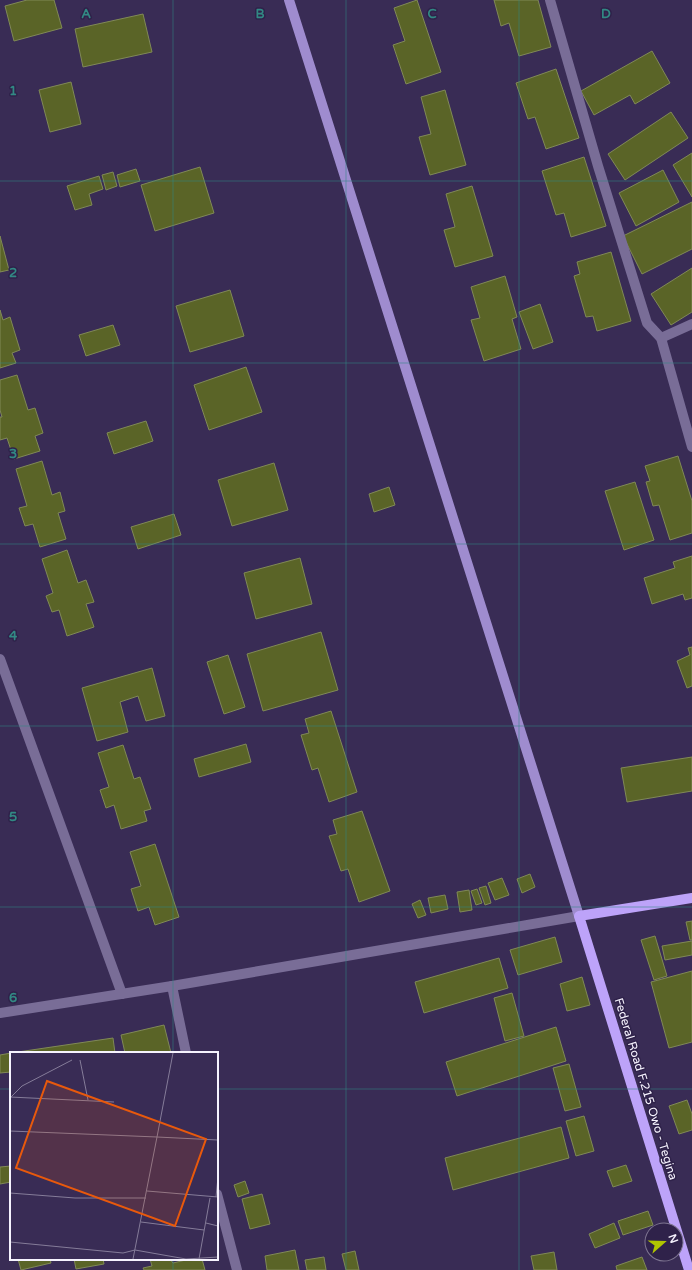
<svg xmlns="http://www.w3.org/2000/svg" width="692" height="1270" font-family="'Varela Round',sans-serif">
<style>
.building{fill:#5a6427;stroke:#808957}
.lines{fill:none;stroke-linecap:round;stroke-linejoin:round}
.street{stroke:#796d97;stroke-width:10}
.secondary{stroke:#9f8ccf;stroke-width:10}
.primary{stroke:#bda3f9;stroke-width:10}
.grid{fill:none;stroke:#328984;stroke-width:1;stroke-opacity:0.55}
.labels{text-anchor:middle;dominant-baseline:central;stroke-width:3;stroke-linejoin:round;paint-order:stroke}
.street-label{font-size:12px;fill:#f6f3fe;stroke:#2f224a}
.inset-road{fill:none;stroke:#857c99;stroke-width:1}
.view{fill:#e8590c;fill-opacity:0.15;stroke:#e8590c;stroke-width:2}
.inset-edge{fill:none;stroke:#f6f3fe;stroke-width:2}
.grid-label{font-size:13px;text-anchor:middle;font-weight:bold;fill:#328984;stroke:#2f224a;stroke-width:3;stroke-linejoin:round;paint-order:stroke}
</style>
<rect width="100%" height="100%" fill="#392c55"/>
<g class="building">
<polygon points="27,0 54,0 62,28 14,41 5,6"/>
<polygon points="417,0 441,72 406,84 393,45 405,41 394,8"/>
<polygon points="494,0 538,0 551,47 519,56 509,23 501,26"/>
<polygon points="143,14 152,52 83,67 75,29"/>
<polygon points="652,51 670,83 635,104 630,95 594,115 581,91"/>
<polygon points="556,69 579,138 546,149 535,117 528,119 516,83"/>
<polygon points="71,82 81,124 50,132 39,90"/>
<polygon points="445,90 466,165 430,175 419,137 431,134 421,97"/>
<polygon points="671,112 688,138 625,180 608,154"/>
<polygon points="692,153 692,197 673,165"/>
<polygon points="584,157 606,226 571,237 564,213 556,215 542,171"/>
<polygon points="200,167 214,213 155,231 141,185"/>
<polygon points="136,169 140,181 120,187 117,175"/>
<polygon points="663,170 679,202 636,226 619,193"/>
<polygon points="113,172 117,186 106,190 102,175"/>
<polygon points="99,176 103,189 89,194 92,205 75,210 67,186"/>
<polygon points="472,186 493,256 455,267 444,230 455,227 446,194"/>
<polygon points="692,202 692,249 642,274 623,236"/>
<polygon points="0,236 9,270 0,272"/>
<polygon points="611,252 631,321 597,331 593,316 586,317 574,276 580,274 577,262"/>
<polygon points="692,268 692,312 671,325 651,294"/>
<polygon points="505,276 517,317 512,319 521,349 484,361 471,320 480,318 471,287"/>
<polygon points="230,290 244,336 190,352 176,306"/>
<polygon points="540,304 553,342 533,349 519,312"/>
<polygon points="0,310 3,320 10,317 20,350 12,353 16,363 0,368"/>
<polygon points="113,325 120,345 86,356 79,335"/>
<polygon points="246,367 262,412 209,430 194,385"/>
<polygon points="17,375 28,410 35,408 43,433 35,436 40,451 14,459 7,438 0,440 0,417 2,417 0,410 0,380"/>
<polygon points="146,421 153,441 114,454 107,433"/>
<polygon points="678,456 692,501 692,533 670,540 659,505 653,506 646,482 650,481 645,466"/>
<polygon points="42,461 52,495 60,492 65,511 58,513 66,539 40,547 33,524 25,526 19,508 27,506 16,469"/>
<polygon points="274,463 288,510 232,526 218,480"/>
<polygon points="635,482 654,540 624,550 605,491"/>
<polygon points="389,487 395,505 374,512 369,494"/>
<polygon points="174,514 181,535 138,549 131,527"/>
<polygon points="67,550 78,583 86,580 94,602 86,604 94,627 67,636 59,610 52,612 46,596 53,593 42,559"/>
<polygon points="692,556 692,598 685,600 683,594 652,604 644,578 675,568 673,562"/>
<polygon points="300,558 312,604 256,619 244,573"/>
<polygon points="321,632 338,690 263,711 247,654"/>
<polygon points="692,647 692,686 687,688 677,661 690,655 688,648"/>
<polygon points="228,655 245,707 224,714 207,662"/>
<polygon points="152,668 165,716 146,721 138,696 120,702 128,732 97,741 82,688"/>
<polygon points="331,711 357,792 329,802 318,768 312,770 301,735 309,733 305,719"/>
<polygon points="246,744 251,762 199,777 194,759"/>
<polygon points="123,745 134,779 140,777 151,809 144,811 147,821 121,829 114,805 106,808 100,790 109,787 98,753"/>
<polygon points="692,757 692,791 627,802 621,768"/>
<polygon points="362,811 390,891 359,902 348,869 341,871 329,836 337,834 333,820"/>
<polygon points="155,844 179,917 155,925 149,907 138,911 131,889 141,886 130,852"/>
<polygon points="530,874 535,887 522,893 517,879"/>
<polygon points="502,878 509,895 495,900 488,883"/>
<polygon points="486,886 491,903 485,905 479,888"/>
<polygon points="477,889 482,903 476,905 471,891"/>
<polygon points="469,890 472,910 460,912 457,892"/>
<polygon points="445,895 448,909 431,913 428,898"/>
<polygon points="420,900 426,915 418,918 412,904"/>
<polygon points="692,921 692,940 690,940 686,922"/>
<polygon points="655,936 667,976 654,980 641,940"/>
<polygon points="555,937 562,962 518,975 510,950"/>
<polygon points="692,941 692,955 665,960 662,946"/>
<polygon points="499,958 508,988 424,1013 415,982"/>
<polygon points="692,971 692,1042 669,1048 651,982"/>
<polygon points="582,977 590,1005 567,1011 560,984"/>
<polygon points="512,993 524,1036 505,1041 494,998"/>
<polygon points="164,1025 171,1053 125,1053 121,1035"/>
<polygon points="556,1027 566,1061 457,1096 446,1062"/>
<polygon points="113,1038 115,1053 11,1053"/>
<polygon points="11,1053 11,1072 0,1073 0,1055"/>
<polygon points="569,1064 581,1107 565,1111 553,1068"/>
<polygon points="687,1100 692,1114 692,1130 679,1134 669,1106"/>
<polygon points="584,1116 594,1151 576,1156 566,1121"/>
<polygon points="561,1127 569,1158 453,1190 445,1158"/>
<polygon points="626,1165 632,1181 613,1187 607,1171"/>
<polygon points="11,1166 11,1182 0,1184 0,1167"/>
<polygon points="245,1181 249,1193 238,1197 234,1185"/>
<polygon points="262,1194 270,1224 250,1229 242,1199"/>
<polygon points="648,1211 653,1225 623,1235 618,1221"/>
<polygon points="614,1223 620,1238 595,1248 589,1234"/>
<polygon points="295,1250 299,1270 267,1270 265,1256"/>
<polygon points="355,1251 359,1270 346,1270 342,1254"/>
<polygon points="554,1252 557,1270 534,1270 531,1256"/>
<polygon points="324,1257 326,1270 307,1270 305,1260"/>
<polygon points="642,1257 647,1270 617,1270 616,1266"/>
<polygon points="18,1259 50,1259 51,1263 21,1270"/>
<polygon points="74,1259 103,1259 104,1264 76,1269"/>
<polygon points="150,1259 170,1259 173,1263 190,1259 202,1259 205,1270 144,1270 143,1268 152,1266"/>
</g>
<g class="lines">
<g class="street">
<polyline points="550,0 598,166 647,323 661,338 692,447"/>
<polyline points="661,338 692,324"/>
<polyline points="0,659 122,994"/>
<polyline points="172,986 186,1053"/>
<polyline points="0,1013 172,986 579,916"/>
<polyline points="217,1194 237,1270"/>
</g>
<polyline class="secondary" points="289,0 579,916"/>
<polyline class="primary" points="689,1270 579,916 692,898"/>
</g>
<path class="grid" d="M173 0V1053M346 0V1270M519 0V1270M0 181H692M0 363H692M0 544H692M0 726H692M0 907H692M0 1089H11M217 1089H692M173 1259V1270"/>
<g class="labels">
<g class="street-label">
<text transform="translate(646 1089) rotate(73)">Federal Road F.215 Owo - Tegina</text>
</g>
</g>
<g transform="translate(10 1052)">
<rect width="208" height="208" fill="#392c55"/>
<path class="inset-road" d="M163 1 147 85 208 88M70 8 78 48M0 45 104 50M1 45 12 34 62 8M0 79 147 85 123 207M137 139 208 145M0 141 65 146H136M206 145 208 125M131 170 194 178M196 171 208 174M0 190 113 201 125 198 176 207 208 205M189 207 200 146"/>
<path class="view" d="M37 29 196 87 165 174 6 116Z"/>
<rect width="208" height="208" class="inset-edge"/>
</g>
<g class="grid-label">
<text x="86" y="18">A</text>
<text x="260" y="18">B</text>
<text x="432" y="18">C</text>
<text x="606" y="18">D</text>
<text x="13" y="95">1</text>
<text x="13" y="277">2</text>
<text x="13" y="458">3</text>
<text x="13" y="640">4</text>
<text x="13" y="821">5</text>
<text x="13" y="1002">6</text>
</g>
<g transform="translate(664 1242) rotate(70)"><circle r="19" fill="#2f224a" stroke="#7f7692"/>
<path d="M0-3L7 15L0 10L-7 15Z" fill="#b0c500"/>
<text y="-6" font-size="11" font-weight="bold" text-anchor="middle" fill="#f6f3fe">N</text>
</g>
</svg>
